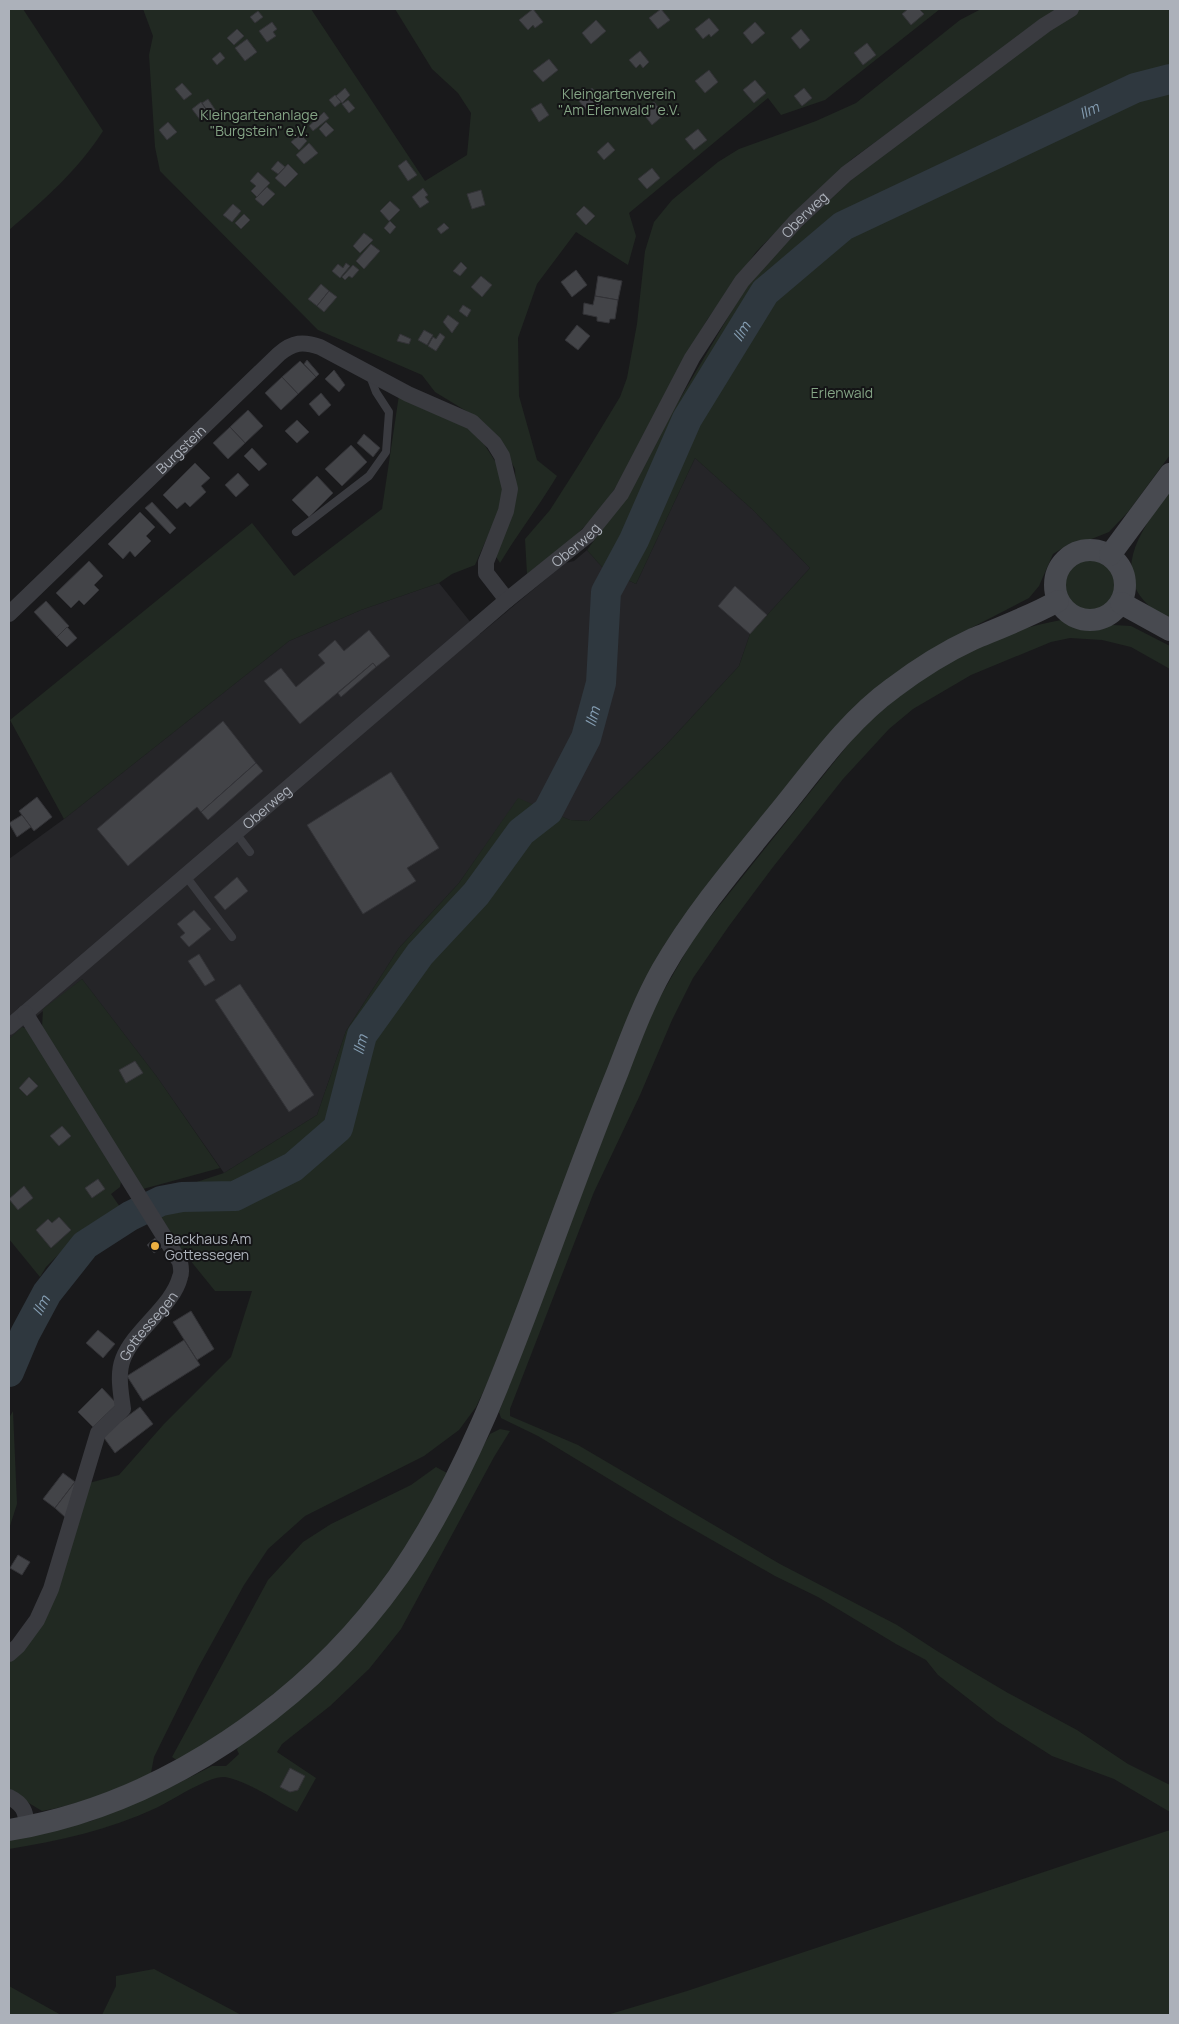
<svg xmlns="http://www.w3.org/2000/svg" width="1179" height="2024" font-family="Manrope,sans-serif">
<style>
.built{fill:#252528}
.green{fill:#212922}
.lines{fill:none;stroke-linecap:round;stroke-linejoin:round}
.river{stroke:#2f383f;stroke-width:30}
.building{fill:#434448;stroke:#333337}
.service{stroke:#3a3b40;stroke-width:8}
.minor{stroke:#3a3b40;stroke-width:16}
.secondary{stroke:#484a50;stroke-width:22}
.poi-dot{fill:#ecaf41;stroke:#141416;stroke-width:2}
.labels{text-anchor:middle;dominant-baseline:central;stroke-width:4;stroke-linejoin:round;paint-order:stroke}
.park-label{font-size:14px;fill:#84a485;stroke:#141416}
.street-label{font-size:14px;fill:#acb1ba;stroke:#141416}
.poi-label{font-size:14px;fill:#acb1ba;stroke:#141416;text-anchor:start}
.water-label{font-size:15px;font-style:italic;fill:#859eb3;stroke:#141416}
</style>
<rect width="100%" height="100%" fill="#19191b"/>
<polygon class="built" points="695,458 753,510 810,568 750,634 739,666 666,745 589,821 570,820 518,799 459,883 399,948 346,1031 317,1115 224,1173 157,1077 82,979 9,1039 9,859 64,819 289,641 361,610 439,583 480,634 565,563 574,561 587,550 603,568 636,584"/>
<g class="green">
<path d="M9 9H23L103 131C78 170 44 200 9 230Z"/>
<path d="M143 9H311L425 181 467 155 471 113 458 93 432 69 395 9H940L825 100 781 115 768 98 629 213 636 236 628 265 576 232 537 284 518 338 519 396 537 460 557 476C539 506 518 533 500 563L495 555 516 492 515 469 500 440 481 420 435 392 422 375 318 330 160 171 155 147 149 55 153 36Z"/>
<polygon points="981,9 1058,9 852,159 806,201 756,252 707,320 674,377 625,473 600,511 574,537 527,574 525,539 550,510 580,463 620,397 627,378 637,324 645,251 654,222 672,200 718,162 739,149 816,121 856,103 960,20"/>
<path d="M1079 9H1170V455L1128 512 1109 532 1089 540 1069 544 1053 554 1039 586 1029 598 971 628 899 671 664 945 486 1386 476 1407 459 1430 424 1456 305 1516 268 1549 244 1585 198 1668 154 1757 151 1773C115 1791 81 1804 42 1811L9 1791V1660L35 1633 89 1483 119 1475 164 1424 231 1357 252 1291H215L181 1249 157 1211 162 1210 151 1197 224 1173 317 1115 346 1031 399 948 459 883 518 798 570 820 589 821 666 745 739 666 750 634 810 568 753 510 695 458 636 584 603 568 587 550 627 496 662 429 747 285 799 229 850 181 1046 29Z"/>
<polygon points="399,395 477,433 502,472 503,502 475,565 452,574 439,583 361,610 289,641 64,819 10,720 252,523 294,576 382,509"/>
<path d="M1170 490V621C1103 582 1136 537 1170 490Z"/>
<circle cx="1089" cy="585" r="27"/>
<path d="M1061 620 1081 627 1096 629 1113 625 1131 626 1170 646V669L1131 647 1102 640 1070 638 1051 642 971 675 913 709 889 729 843 779 773 867 729 926 693 978 672 1020 640 1095 594 1192 510 1409V1416L578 1445 780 1564 897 1625 937 1651 1008 1693 1077 1730 1128 1764 1170 1785V1812L1114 1779 1052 1756 997 1721 938 1675 926 1660 896 1644 818 1597 775 1576 670 1516 538 1436 501 1418 499 1412 626 1077 655 1006 695 936 855 736C892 698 939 665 987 642 1009 631 1037 625 1061 620Z"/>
<polygon points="82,979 157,1077 220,1168 143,1189 42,1028 43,1009"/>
<polygon points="22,1027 28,1029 121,1182 120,1187 111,1194 120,1207 86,1227 46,1267 40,1277 9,1239 9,1039"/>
<polygon points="13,1411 17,1504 9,1529 9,1418"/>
<path d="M500 1429 510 1431 494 1457 401 1629 369 1669 330 1706 282 1744 277 1752 316 1778 297 1812C276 1801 248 1781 225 1777 210 1775 171 1801 156 1808 109 1830 59 1841 9 1849V1840L91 1821 167 1789 212 1766H226L239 1754 237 1750 239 1744 280 1714 474 1462 490 1434Z"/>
<path d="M436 1467 447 1473C430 1505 414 1536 393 1566 363 1609 327 1651 287 1684 253 1713 215 1737 178 1761L172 1757 268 1580 303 1542 331 1524 411 1485Z"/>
<polygon points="1170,1830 1170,2015 607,2015 687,1991"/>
<polygon points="154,1969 232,2010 241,2015 102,2015 116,1986 116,1976"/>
<polygon points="9,1986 61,2015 9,2015"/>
</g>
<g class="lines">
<path class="river" id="s1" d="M9 1372 25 1334 47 1293 85 1245 130 1216 161 1201 182 1197 235 1196 293 1167 338 1128 362 1035 420 954 476 894 521 832 548 811 586 738 601 683 606 592 634 540 687 419 765 292 843 226 1135 88 1170 79"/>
</g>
<g class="building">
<polygon points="533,9 543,22 535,28 533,25 528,30 519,20"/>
<polygon points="661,9 670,20 658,29 649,18"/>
<polygon points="908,9 919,9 924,14 911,25 902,14"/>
<polygon points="258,11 263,17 255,23 250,17"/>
<polygon points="709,18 719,30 711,37 709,34 703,39 695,29"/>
<polygon points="596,20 606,31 591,44 582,33"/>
<polygon points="272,22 277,29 273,32 276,36 267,42 259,31"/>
<polygon points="755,22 765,33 752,44 743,33"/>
<polygon points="237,29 244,36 234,45 227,38"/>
<polygon points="801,29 810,40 800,49 791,38"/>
<polygon points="247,39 257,52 245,61 235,48"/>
<polygon points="867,43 876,55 863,65 854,53"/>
<polygon points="640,51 649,62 643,68 640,64 636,68 629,60"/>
<polygon points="220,52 225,58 217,65 212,59"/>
<polygon points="549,59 558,70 543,82 533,71"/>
<polygon points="709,70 718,82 705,93 695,81"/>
<polygon points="755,80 766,93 754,103 743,90"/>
<polygon points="182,83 192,94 184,100 175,89"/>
<polygon points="345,88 350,95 342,103 336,96"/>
<polygon points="592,88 603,101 589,113 578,100"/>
<polygon points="804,88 812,98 802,106 794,96"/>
<polygon points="335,95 341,102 335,107 329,100"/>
<polygon points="208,99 216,111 210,115 202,103"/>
<polygon points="348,100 355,108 349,113 342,104"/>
<polygon points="201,102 210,115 201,121 192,109"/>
<polygon points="654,102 664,115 652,125 642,112"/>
<polygon points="541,103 549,115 539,122 531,109"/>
<polygon points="324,112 329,118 313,131 309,126"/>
<polygon points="168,122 177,132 167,140 159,130"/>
<polygon points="326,122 334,130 326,137 319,129"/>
<polygon points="698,129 707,140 694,150 685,139"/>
<polygon points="300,134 307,141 299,150 291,142"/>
<polygon points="608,142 615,150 604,160 597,152"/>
<polygon points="309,143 318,153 304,164 296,155"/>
<polygon points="406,160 417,175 408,181 398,166"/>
<polygon points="278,161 285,167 278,174 271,169"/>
<polygon points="288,164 298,174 285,187 275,178"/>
<polygon points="652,168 660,178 647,189 638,179"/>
<polygon points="258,172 270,183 257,197 251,191 256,186 250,181"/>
<polygon points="267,187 275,194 263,206 255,199"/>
<polygon points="423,188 428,195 425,197 429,202 420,208 412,197"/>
<polygon points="481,190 485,205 472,209 467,194"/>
<polygon points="390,201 400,210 389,221 380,211"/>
<polygon points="233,204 241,211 232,222 223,215"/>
<polygon points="584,206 595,216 586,225 576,214"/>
<polygon points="244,214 250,220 241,229 235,223"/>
<polygon points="390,221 396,227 390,234 384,228"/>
<polygon points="444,223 449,228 441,234 437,229"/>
<polygon points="364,233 373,240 360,253 353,246"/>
<polygon points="371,244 380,251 364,269 356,261"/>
<polygon points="461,262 467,268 460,276 453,271"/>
<polygon points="346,263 350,266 340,278 332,271 338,264 343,268"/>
<polygon points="353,265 359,270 352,278 349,276 345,280 342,277"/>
<polygon points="576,270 587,285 572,297 561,282"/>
<polygon points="481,276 492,285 482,297 471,287"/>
<polygon points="598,276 622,281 618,300 595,296"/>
<polygon points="321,284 329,291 317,306 308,299"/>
<polygon points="329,291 337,297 324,312 317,306"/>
<polygon points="595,296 618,300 615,319 610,319 609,323 597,321 597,317 583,314 584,303 593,305"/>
<polygon points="463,305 471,310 467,317 459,311"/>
<polygon points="448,315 459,323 452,333 443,322"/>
<polygon points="577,325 590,336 578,350 565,340"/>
<polygon points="424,330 433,335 427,345 418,340"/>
<polygon points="440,333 445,337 436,351 428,346 433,337 436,339"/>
<polygon points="400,334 411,339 409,344 397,341"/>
<polygon points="307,360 319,374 316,377 304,364"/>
<polygon points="300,361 316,377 298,394 282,377"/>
<polygon points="334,370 345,385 339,392 325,379"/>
<polygon points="282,377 298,394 281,410 265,393"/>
<polygon points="321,393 331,405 319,416 309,404"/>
<polygon points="248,410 263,426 245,443 230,427"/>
<polygon points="297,420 309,432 297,443 285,431"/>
<polygon points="230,427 245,443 228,459 213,443"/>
<polygon points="364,434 380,448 373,457 357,443"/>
<polygon points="351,445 367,462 342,486 325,469"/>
<polygon points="252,448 267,464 259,471 244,456"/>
<polygon points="195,463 210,478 201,486 206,492 190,507 185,502 177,509 163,495"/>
<polygon points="238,473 249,485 236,497 225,485"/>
<polygon points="317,476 333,493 309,517 292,500"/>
<polygon points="152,502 176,528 170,534 145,508"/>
<polygon points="140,512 155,527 146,536 151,541 135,557 130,551 123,559 108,544"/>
<polygon points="89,561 103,576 94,585 99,590 84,605 79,600 71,608 56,593"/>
<polygon points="735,586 767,615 750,634 718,606"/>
<polygon points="46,601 69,626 57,637 34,612"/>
<polygon points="67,627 77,638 67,647 57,637"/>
<polygon points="369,630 390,656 376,667 373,663 300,724 264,681 281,668 296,687 325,663 318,655 335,640 344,651"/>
<polygon points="373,663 376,667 341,697 338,693"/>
<polygon points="223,721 256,763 201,812 197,807 128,866 97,829"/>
<polygon points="256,763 263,771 208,820 201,812"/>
<polygon points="391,772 439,848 407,868 416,881 363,914 307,825"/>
<polygon points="37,797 52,817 34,831 19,811"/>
<polygon points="22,815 31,827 17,837 9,823"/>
<polygon points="237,877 248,891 225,910 214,897"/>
<polygon points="194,910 211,929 189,947 180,937 185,933 177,924"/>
<polygon points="199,954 215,980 205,986 188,961"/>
<polygon points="240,984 314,1095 289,1112 215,1000"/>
<polygon points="135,1061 143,1073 126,1083 119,1070"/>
<polygon points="29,1077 38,1086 27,1096 19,1088"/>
<polygon points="62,1126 71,1136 59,1146 50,1136"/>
<polygon points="98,1179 105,1189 92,1198 85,1188"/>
<polygon points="24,1186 33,1198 18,1210 9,1199"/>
<polygon points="59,1217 71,1230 51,1248 36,1230 48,1219 52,1223"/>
<polygon points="155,1238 162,1247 154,1253 147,1245"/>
<polygon points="191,1311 214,1349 197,1360 173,1322"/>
<polygon points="98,1330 115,1344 103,1358 86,1343"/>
<polygon points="184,1340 200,1365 143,1401 127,1376"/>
<polygon points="102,1388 117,1404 93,1427 78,1412"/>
<polygon points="140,1407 153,1424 115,1453 102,1435"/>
<polygon points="63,1473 75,1482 55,1508 43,1499"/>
<polygon points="75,1482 79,1484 66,1518 55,1508"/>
<polygon points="18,1555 30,1562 22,1575 10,1568"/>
<polygon points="290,1768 305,1776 298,1790 290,1792 280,1787"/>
</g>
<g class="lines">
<g class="service">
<polyline points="296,532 369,476 386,452 389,412 376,392 370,376"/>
<polyline points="235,832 250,852"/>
<polyline points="185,875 232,937"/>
</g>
<g class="minor">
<path id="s2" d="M9 614 279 354C293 342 303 341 320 347L408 394 472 422 494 443 502 456 510 489 506 511 486 562V573L507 600"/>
<path id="s3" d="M9 1027 507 600 588 535 621 494 692 358 742 281 796 221 846 174 1045 25 1071 9"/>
<path id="s4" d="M9 1654 18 1646 37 1620 51 1589 98 1433 123 1409C121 1393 117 1374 123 1359 134 1330 173 1306 180 1277 182 1273 181 1267 180 1262L25 1013"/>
<path d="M9 1797C23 1804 26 1811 27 1827"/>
</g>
<g class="secondary">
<circle cx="1090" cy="585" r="35"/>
<polyline points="1110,555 1170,474"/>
<polyline points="1121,603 1170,630"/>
<path d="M9 1830C87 1817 162 1785 228 1741 294 1697 352 1642 398 1577 476 1465 521 1325 569 1198 585 1155 601 1113 618 1071 631 1037 644 1002 662 970 696 911 741 859 784 806 817 765 850 719 893 688 918 669 945 652 973 639 1002 627 1031 616 1058 601"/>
</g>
</g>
<circle class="poi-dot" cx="155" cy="1246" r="5"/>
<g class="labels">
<g class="park-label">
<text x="619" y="93">Kleingartenverein<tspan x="619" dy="16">"Am Erlenwald" e.V.</tspan></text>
<text x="259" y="114">Kleingartenanlage<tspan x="259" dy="16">"Burgstein" e.V.</tspan></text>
<text x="842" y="392">Erlenwald</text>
</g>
<g class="street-label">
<text stroke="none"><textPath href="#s3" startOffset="1149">Oberweg</textPath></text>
<text stroke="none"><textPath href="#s2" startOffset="238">Burgstein</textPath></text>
<text stroke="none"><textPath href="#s3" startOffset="744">Oberweg</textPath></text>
<text stroke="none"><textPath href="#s3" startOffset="339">Oberweg</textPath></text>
<text stroke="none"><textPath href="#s4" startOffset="368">Gottessegen</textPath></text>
</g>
<g class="poi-label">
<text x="165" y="1238">Backhaus Am<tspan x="165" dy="16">Gottessegen</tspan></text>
</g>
<g class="water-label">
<text stroke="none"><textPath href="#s1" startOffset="1769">Ilm</textPath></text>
<text stroke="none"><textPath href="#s1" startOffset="1349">Ilm</textPath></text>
<text stroke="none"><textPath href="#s1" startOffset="929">Ilm</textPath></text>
<text stroke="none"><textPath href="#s1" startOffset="522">Ilm</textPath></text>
<text stroke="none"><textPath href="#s1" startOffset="74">Ilm</textPath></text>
</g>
</g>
<rect width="1179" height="2024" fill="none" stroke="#acb1ba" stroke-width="20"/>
</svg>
